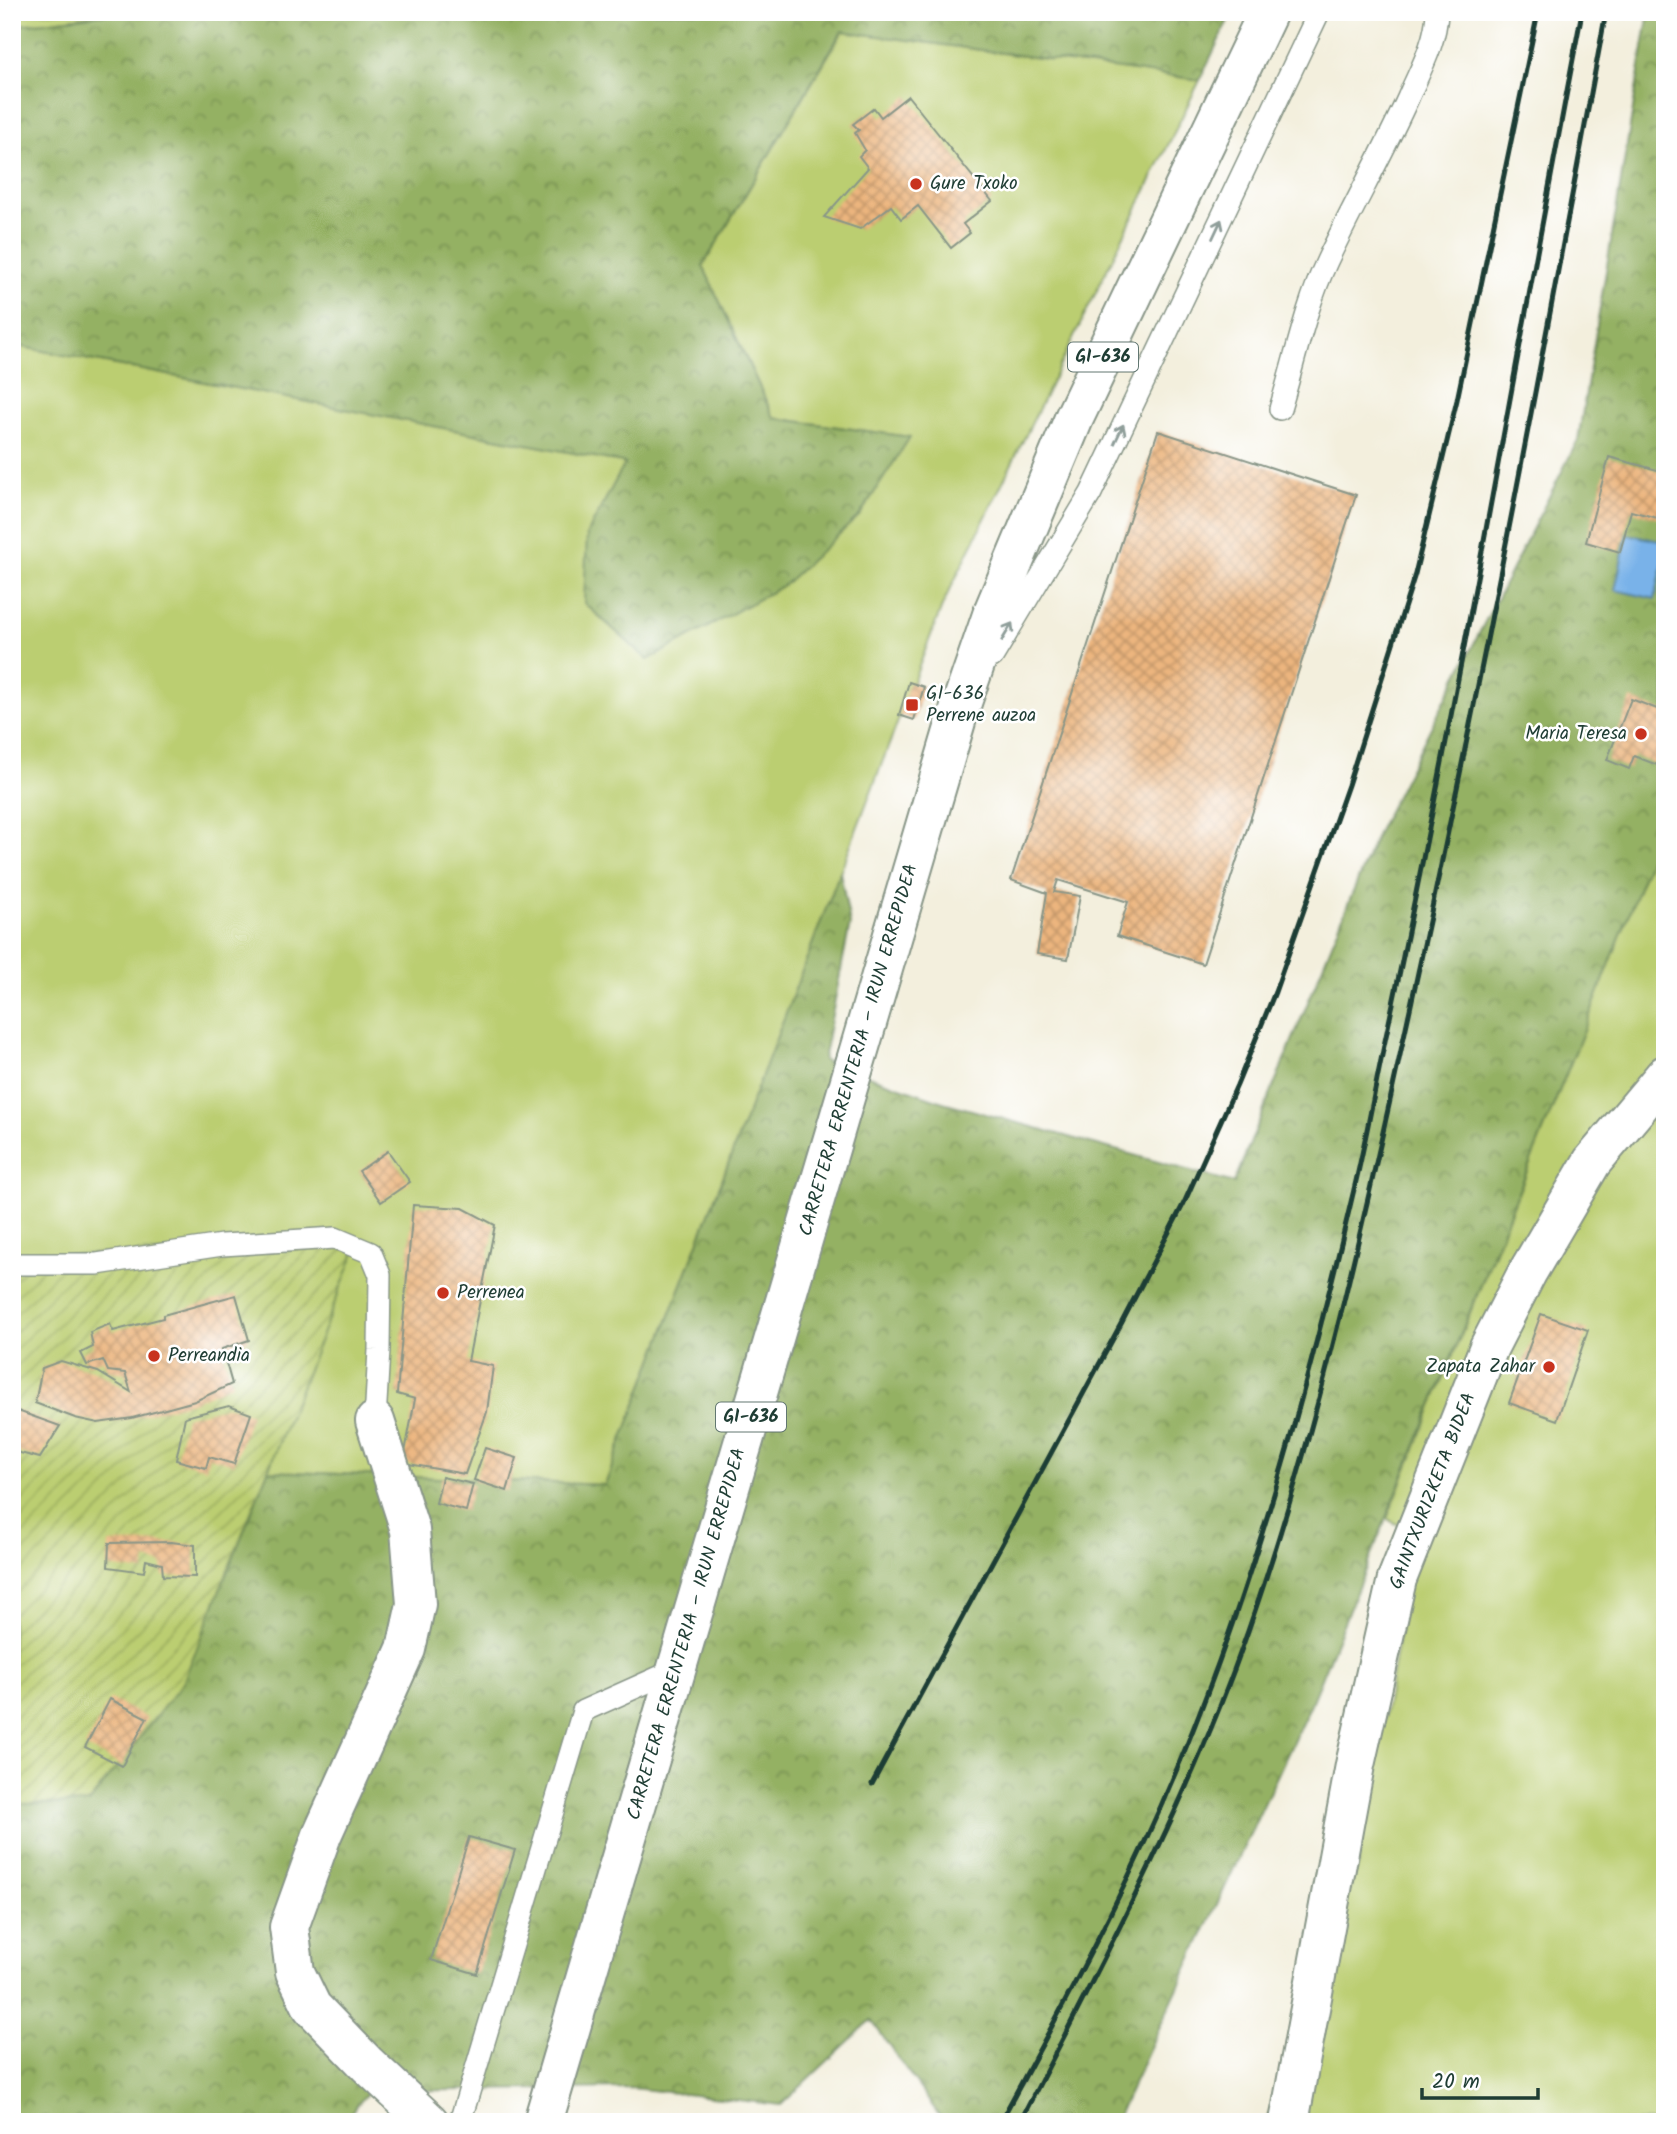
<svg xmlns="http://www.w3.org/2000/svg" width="1677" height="2134" font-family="Kalam,sans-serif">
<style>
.grass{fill:#bbce71;stroke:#6d8652;stroke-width:2}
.forest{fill:url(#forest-crowns);stroke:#5a774c;stroke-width:2}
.garden{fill:url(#garden-furrows);stroke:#6d8652;stroke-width:2}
.water{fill:#79b2e9;stroke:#4c788e;stroke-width:2}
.building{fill:url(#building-cross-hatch)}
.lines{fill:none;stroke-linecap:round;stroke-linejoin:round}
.service-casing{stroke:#899688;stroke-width:24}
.minor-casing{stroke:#899688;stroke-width:42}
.secondary-casing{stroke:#899688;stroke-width:42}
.primary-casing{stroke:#899688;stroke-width:42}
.service{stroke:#fff;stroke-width:21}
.minor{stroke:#fff;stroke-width:38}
.secondary{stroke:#fff;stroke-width:38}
.primary{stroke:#fff;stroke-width:38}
.rail{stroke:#1f3d34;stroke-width:5}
.oneway{stroke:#8f9e9a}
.poi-dot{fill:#c8321e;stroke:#fff;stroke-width:2.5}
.labels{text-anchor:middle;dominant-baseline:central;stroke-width:5;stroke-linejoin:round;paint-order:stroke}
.shield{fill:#fff;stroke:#627771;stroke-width:2}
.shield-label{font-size:18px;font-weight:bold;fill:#1f3d34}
.poi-label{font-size:19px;fill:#1f3d34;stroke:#fff;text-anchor:start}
.street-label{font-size:19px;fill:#1f3d34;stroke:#fff}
</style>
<defs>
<pattern id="forest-crowns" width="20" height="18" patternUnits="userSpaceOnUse" patternTransform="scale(1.75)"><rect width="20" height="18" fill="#94b163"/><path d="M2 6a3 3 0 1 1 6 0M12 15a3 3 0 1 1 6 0" fill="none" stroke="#789152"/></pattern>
<pattern id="garden-furrows" width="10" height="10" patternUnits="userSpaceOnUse" patternTransform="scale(1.75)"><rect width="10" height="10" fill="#bbce71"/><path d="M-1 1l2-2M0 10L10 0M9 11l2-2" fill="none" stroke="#97a85e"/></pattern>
<pattern id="building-cross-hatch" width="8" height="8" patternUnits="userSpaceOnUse" patternTransform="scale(1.75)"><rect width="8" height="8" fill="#ecb57e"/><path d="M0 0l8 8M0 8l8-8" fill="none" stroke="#bf9468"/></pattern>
</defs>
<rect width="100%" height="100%" fill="#fff"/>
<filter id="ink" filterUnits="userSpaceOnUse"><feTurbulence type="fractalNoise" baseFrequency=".0143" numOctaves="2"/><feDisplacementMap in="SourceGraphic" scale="14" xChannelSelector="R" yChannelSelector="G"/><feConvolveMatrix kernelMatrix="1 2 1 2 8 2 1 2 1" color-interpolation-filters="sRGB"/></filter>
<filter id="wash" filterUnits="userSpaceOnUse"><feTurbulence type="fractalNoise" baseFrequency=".00686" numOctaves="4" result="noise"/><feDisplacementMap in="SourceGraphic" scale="28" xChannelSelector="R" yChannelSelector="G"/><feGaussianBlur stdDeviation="1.57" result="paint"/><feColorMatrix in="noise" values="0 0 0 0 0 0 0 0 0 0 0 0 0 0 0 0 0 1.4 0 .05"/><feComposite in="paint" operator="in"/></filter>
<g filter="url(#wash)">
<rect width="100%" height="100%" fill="#f3efdd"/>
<g class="grass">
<polygon points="12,12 123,12 12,26"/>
<polygon points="843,31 1200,80 943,604 605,1485 268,1471 356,1248 14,1256 12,1253 12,345 626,463 587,534 910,437 774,418 703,266"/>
<polygon points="1665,820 1665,2122 1266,2122 1357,1868 1417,1534 1387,1519 1588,1020"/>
</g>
<g class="forest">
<polygon points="123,12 1232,12 1200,80 842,31 703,266 774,418 910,437 860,515 784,585 648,660 584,603 587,534 625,463 12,345 12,26"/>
<polygon points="1649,12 1665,12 1665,820 1588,1020 1310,1706 1115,2122 944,2122 871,2020 781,2105 632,2088 369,2091 343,2122 12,2122 12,1804 89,1803 183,1682 268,1471 605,1485 840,872 850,924 823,1060 943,1102 1234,1183 1378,831 1578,440"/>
</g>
<polygon class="garden" points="357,1247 183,1682 88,1803 12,1804 12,1253 14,1256"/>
<polygon class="water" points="1627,534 1665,542 1665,555 1655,599 1615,590"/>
<g id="blocks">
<g class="building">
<polygon points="908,96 992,201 963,224 970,233 951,248 918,206 901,219 891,206 860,229 824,217 868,168 859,156 865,150 855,133 859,130 853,124 874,108 881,117"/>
<polygon points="1158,431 1356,495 1203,964 1117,936 1128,902 1058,880 1054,892 1080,896 1068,959 1037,954 1047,893 1011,880"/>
<polygon points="1609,457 1665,472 1665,520 1631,511 1620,552 1586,542"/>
<polygon points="909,682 924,687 914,720 899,715"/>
<polygon points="1631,699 1665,712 1665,768 1634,756 1629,769 1607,760"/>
<polygon points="388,1151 410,1182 381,1202 359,1171"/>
<polygon points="413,1205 463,1208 495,1225 468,1361 493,1366 487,1412 465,1474 403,1463 415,1399 397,1394"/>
<polygon points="236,1295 249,1340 222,1349 232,1384 195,1401 132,1418 98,1423 75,1418 35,1403 42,1368 61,1361 98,1372 131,1392 125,1373 108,1371 103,1360 87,1365 81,1353 93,1347 90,1332 110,1324 113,1331 163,1318 163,1315"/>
<polygon points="1541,1314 1588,1330 1557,1420 1509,1403"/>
<polygon points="229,1406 251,1414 234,1464 209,1457 206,1468 176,1460 185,1417"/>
<polygon points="12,1409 60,1426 40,1458 12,1451"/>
<polygon points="485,1448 517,1458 507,1491 474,1480"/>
<polygon points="442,1477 473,1484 466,1511 436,1503"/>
<polygon points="171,1542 195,1545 195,1577 163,1576 162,1564 146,1560 144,1572 108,1567 109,1543"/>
<polygon points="110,1699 147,1718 122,1766 85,1747"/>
<polygon points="469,1837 515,1850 477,1974 431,1960"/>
</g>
</g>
</g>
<g filter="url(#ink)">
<use href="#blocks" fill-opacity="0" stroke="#899688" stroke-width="2"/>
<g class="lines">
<g class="service-casing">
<g id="service">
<path d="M1280 409C1295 360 1305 308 1327 261 1353 206 1383 153 1408 98 1420 70 1436 43 1437 12"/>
<polyline points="993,656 1091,493 1319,12"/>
<polyline points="12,1264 97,1264 222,1245 335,1238 371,1253 380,1275 379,1350 375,1421"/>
<polyline points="460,2122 583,1711 677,1669"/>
</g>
</g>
<g class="minor-casing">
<polyline id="minor" points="375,1421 410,1530 416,1604 406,1649 322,1835 289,1927 295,1972 312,2007 367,2064 429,2122"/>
</g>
<g class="secondary-casing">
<polyline id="secondary" points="1289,2122 1355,1765 1397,1579 1489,1347 1527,1273 1592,1162 1665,1075"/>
</g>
<g class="primary-casing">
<polyline id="primary" points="543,2122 959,711 993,612 1075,416 1268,12"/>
</g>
<use href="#service" class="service"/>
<use href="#minor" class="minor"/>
<use href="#secondary" class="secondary"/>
<use href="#primary" class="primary"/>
<g class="rail">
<polyline points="872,1784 1122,1322 1184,1203 1237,1085 1275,992 1348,785 1415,574 1457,400 1538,12"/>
<path d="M1004 2115C1076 1983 1147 1851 1201 1709 1267 1539 1314 1359 1356 1181 1367 1134 1375 1087 1385 1041 1459 699 1516 355 1582 12"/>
<path d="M1020 2122C1102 1962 1189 1801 1248 1631 1320 1425 1366 1212 1412 1000 1484 672 1545 342 1606 12"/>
</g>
</g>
<defs><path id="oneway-shaft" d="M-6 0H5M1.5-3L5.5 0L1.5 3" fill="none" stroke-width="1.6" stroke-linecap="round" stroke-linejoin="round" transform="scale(1.75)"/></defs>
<g class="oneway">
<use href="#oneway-shaft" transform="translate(1217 229) rotate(-65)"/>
<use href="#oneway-shaft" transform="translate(1119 434) rotate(-65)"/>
<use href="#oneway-shaft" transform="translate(1007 632) rotate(-59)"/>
</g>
</g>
<g class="poi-dot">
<circle cx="916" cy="184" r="7"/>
<rect x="905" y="698" width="14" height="14" rx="3.5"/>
<circle cx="1641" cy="734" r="7"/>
<circle cx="443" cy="1293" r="7"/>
<circle cx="154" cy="1356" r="7"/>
<circle cx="1549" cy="1367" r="7"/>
</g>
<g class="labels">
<g class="shield">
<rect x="1068" y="342.5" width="70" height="29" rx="5"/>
<rect x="716" y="1402.5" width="70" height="29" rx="5"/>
</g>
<g class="shield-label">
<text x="1103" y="357">GI-636</text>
<text x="751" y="1417">GI-636</text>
</g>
<g class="poi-label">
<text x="930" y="184">Gure Txoko</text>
<text x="926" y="694">GI-636<tspan x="926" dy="22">Perrene auzoa</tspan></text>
<text x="1627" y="734" text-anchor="end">Maria Teresa</text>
<text x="457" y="1293">Perrenea</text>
<text x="168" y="1356">Perreandia</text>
<text x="1535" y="1367" text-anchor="end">Zapata Zahar</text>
</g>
<g class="street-label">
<text transform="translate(859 1050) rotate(-74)">CARRETERA ERRENTERIA – IRUN ERREPIDEA</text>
<text transform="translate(1433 1491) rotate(-69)">GAINTXURIZKETA BIDEA</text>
<text transform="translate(687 1634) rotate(-74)">CARRETERA ERRENTERIA – IRUN ERREPIDEA</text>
</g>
</g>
<rect width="1677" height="2134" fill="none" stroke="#fff" stroke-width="42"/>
<path d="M1422 2088v10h116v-10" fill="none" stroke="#1f3d34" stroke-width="3.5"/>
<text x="1432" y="2088" font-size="21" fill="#1f3d34" stroke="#ffffff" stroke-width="5" paint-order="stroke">20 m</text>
</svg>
